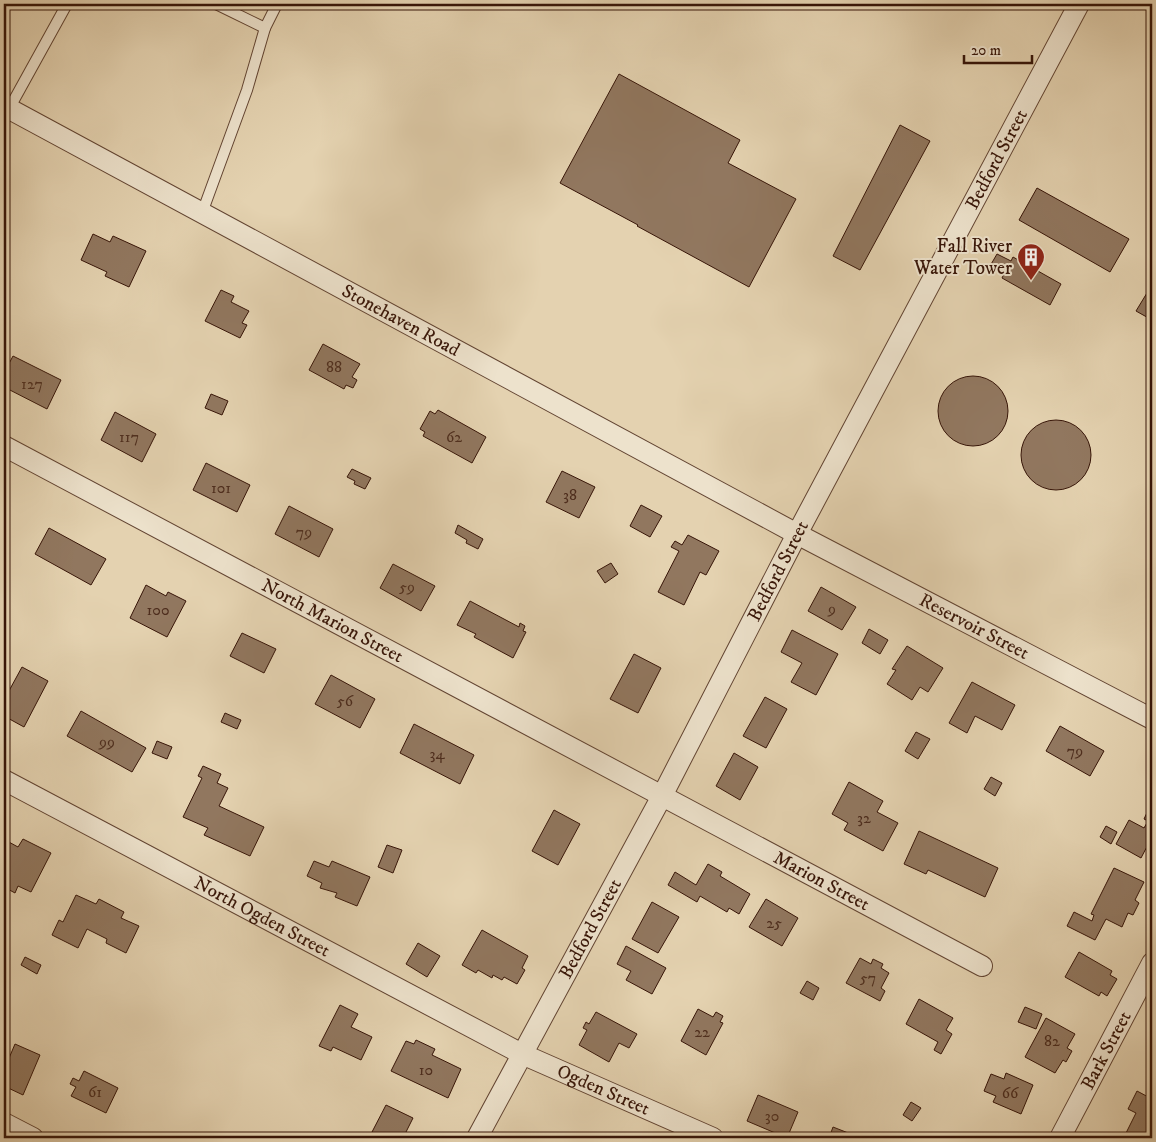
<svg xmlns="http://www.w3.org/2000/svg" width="1156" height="1142" font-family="'IM FELL DW Pica',serif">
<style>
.building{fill:#91775f;stroke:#371508}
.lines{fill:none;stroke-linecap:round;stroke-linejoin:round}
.lane-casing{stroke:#624432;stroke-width:12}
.street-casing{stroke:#624432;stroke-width:22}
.lane{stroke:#ede2cc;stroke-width:10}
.street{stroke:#ede2cc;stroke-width:20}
.labels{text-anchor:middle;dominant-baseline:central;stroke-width:4;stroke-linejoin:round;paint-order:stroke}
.number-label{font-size:16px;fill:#4e2e1e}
.street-label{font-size:19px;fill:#371508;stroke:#ede2cc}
.poi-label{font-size:19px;fill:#371508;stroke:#ede2cc;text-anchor:end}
</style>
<rect width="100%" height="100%" fill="#e4d2b0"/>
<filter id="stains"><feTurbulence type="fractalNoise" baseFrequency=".004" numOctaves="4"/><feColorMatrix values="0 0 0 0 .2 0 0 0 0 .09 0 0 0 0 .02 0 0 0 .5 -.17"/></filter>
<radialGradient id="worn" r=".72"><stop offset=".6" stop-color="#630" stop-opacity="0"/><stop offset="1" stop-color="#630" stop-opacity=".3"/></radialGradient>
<g class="building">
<polygon points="619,74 740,140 728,163 796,199 749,287 637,226 638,225 560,183"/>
<polygon points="900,125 930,141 860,270 833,256"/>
<polygon points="1037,188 1129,239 1110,272 1019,220"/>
<polygon points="93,234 110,242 113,236 146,251 129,287 105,276 107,272 81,260"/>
<polygon points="997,254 1011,261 1013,257 1061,284 1050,305 1002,278 1004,274 990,266"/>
<polygon points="1150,288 1152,289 1152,320 1136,311"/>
<polygon points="221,290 234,296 231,302 249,311 242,323 247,325 240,338 205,321"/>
<polygon points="323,344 360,364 352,377 357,380 353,388 346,385 344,389 309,370"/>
<polygon points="13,356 61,380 47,409 4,387 4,373"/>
<circle cx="973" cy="411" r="35"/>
<polygon points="211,394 228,401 222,415 205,408"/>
<polygon points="438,410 486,437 472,463 423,436 425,432 420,429 430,411 435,414"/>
<polygon points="115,412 156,434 142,462 101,440"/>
<circle cx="1056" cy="455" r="35"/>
<polygon points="206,463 250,485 237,512 193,490"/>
<polygon points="352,469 371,478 365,489 354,484 355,481 347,477"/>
<polygon points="562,471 595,487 579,518 546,502"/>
<polygon points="641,505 662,516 650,537 630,526"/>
<polygon points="289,506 333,529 319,557 275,534"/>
<polygon points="458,525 483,539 478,549 466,543 467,540 455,533"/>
<polygon points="49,528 106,559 91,585 35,554"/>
<polygon points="688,535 719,551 706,575 700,572 684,605 658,592 679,551 671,547 675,541 682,545"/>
<polygon points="611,563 618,574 605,583 597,571"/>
<polygon points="393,564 435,586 421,611 380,588"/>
<polygon points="146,585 166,596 168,592 186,601 167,637 130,618"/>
<polygon points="821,587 856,607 842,630 808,611"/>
<polygon points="470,601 519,627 520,623 525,626 523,631 526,632 513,658 474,637 476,634 457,625"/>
<polygon points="869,629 888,640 880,654 862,643"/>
<polygon points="792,630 838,654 816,695 791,682 802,663 781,652"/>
<polygon points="242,633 276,649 264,673 230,656"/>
<polygon points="907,646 943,668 928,692 920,687 912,700 887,684 896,670 892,669"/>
<polygon points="634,654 661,668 638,713 610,699"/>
<polygon points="22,667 48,681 24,727 4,716 4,700"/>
<polygon points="331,675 375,699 360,728 315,704"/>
<polygon points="972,682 1015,705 1002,730 975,716 967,733 949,723"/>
<polygon points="765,697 787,709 766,748 743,736"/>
<polygon points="81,711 146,748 132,772 67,736"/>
<polygon points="225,713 241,720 237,729 221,722"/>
<polygon points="414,724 474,755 460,784 400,753"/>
<polygon points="1060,726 1104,751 1090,776 1046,751"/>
<polygon points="916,732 930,739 918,759 905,751"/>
<polygon points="157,741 172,747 167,759 152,753"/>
<polygon points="734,753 758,767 740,800 716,786"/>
<polygon points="203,766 221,774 217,783 228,788 219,806 264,827 250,856 204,835 208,828 183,817 202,778 198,776"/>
<polygon points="991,777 1002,783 995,796 984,789"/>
<polygon points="849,782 883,801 877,812 898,823 883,851 844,830 848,823 832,814"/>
<polygon points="1152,802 1152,827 1150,832 1152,833 1152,837 1141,858 1116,844 1129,820 1144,828 1148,821 1144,819"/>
<polygon points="554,810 580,824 558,865 532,851"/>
<polygon points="1106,826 1117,832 1111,844 1100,837"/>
<polygon points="919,831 998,868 985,897 928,870 926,874 904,864"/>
<polygon points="23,839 51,853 31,892 18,886 15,893 4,887 4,849 7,841 18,847"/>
<polygon points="387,845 402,850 393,873 378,867"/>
<polygon points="314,861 329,867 332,861 370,877 357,906 335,897 337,893 320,888 322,883 307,876"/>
<polygon points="708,864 722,872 720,876 750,894 739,914 729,908 727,912 700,896 697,902 668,885 675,872 696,885"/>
<polygon points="1114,868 1144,882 1135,900 1139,903 1133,915 1128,913 1122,927 1106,919 1095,940 1067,926 1074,912 1092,921 1094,915 1091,914"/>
<polygon points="76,895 96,904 99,899 124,912 121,918 139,926 126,953 106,943 107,939 87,929 78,948 52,935 59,920 63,922"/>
<polygon points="766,899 798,918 782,946 749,927"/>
<polygon points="652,902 679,917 658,953 632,939"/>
<polygon points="482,930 528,956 522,968 525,970 517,984 504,977 502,980 493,975 492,978 478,970 476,973 462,965"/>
<polygon points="418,943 440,956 427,977 406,964"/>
<polygon points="626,946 666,968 652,994 626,980 631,971 617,964"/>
<polygon points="1079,952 1112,971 1110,975 1117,979 1107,996 1101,992 1099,996 1065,977"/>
<polygon points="25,957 41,965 37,974 21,965"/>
<polygon points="860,958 871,964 873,959 883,964 881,968 889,973 881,988 885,991 880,1001 846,983"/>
<polygon points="807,981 819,988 813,1000 800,993"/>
<polygon points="919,999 953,1018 946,1030 952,1034 941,1054 934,1050 938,1042 906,1024"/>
<polygon points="340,1005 358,1014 351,1027 372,1037 361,1060 333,1047 331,1051 319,1046"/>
<polygon points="1025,1007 1042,1014 1036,1029 1018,1022"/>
<polygon points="698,1009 713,1017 716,1012 723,1016 720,1022 723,1023 706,1055 681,1041"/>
<polygon points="596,1012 637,1034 629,1048 619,1043 609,1062 579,1045 587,1030 583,1028 586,1022 589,1024"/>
<polygon points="1046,1018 1075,1034 1067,1048 1072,1051 1066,1062 1063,1060 1055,1073 1025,1057"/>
<polygon points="416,1040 435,1049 432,1055 461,1069 448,1098 391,1071 406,1041 414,1044"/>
<polygon points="15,1044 40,1055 23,1095 4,1086 4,1070"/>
<polygon points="84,1071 118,1088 106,1113 71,1096 76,1087 70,1084 73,1078 79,1081"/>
<polygon points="1006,1073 1033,1085 1021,1114 993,1102 996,1096 984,1091 991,1074 1004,1079"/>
<polygon points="1137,1091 1152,1099 1152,1138 1126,1138 1124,1137 1136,1113 1128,1109"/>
<polygon points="758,1095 798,1112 787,1138 747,1121"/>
<polygon points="911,1102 921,1108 912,1121 903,1115"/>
<polygon points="386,1105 413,1118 403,1138 384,1138 372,1132"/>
<polygon points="833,1127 861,1138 829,1138"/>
</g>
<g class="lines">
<g class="lane-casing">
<g id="lane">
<polyline points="216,4 265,28 277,4"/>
<polyline points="9,109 67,4"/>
<polyline points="202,213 247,90 265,28"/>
</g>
</g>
<g class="street-casing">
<g id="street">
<path id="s1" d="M4 106 797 534 1152 719"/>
<path id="s2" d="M4 446 982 966"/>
<path id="s3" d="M4 780 522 1054 713 1138"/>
<polyline points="4,1123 33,1138"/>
<path id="s4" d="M477 1138 662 796 797 534 1079 4"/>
<path id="s5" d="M1060 1138 1152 963"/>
</g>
</g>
<use href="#lane" class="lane"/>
<use href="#street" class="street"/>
</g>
<defs>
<g id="building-pin" transform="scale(1.4375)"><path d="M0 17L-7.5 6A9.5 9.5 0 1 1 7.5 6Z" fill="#8f2418" stroke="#ede2cc"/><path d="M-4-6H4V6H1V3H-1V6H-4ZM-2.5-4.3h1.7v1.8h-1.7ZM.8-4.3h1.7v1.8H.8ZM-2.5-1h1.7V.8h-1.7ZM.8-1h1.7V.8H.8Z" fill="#fff"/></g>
</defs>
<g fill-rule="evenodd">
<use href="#building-pin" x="1031" y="257"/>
</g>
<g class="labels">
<g class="number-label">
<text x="334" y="367">88</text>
<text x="32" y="384">127</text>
<text x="129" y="437">117</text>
<text x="454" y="437">62</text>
<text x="221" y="488">101</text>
<text x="570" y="495">38</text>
<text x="304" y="532">79</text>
<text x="407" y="587">59</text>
<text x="832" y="609">9</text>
<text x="158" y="610">100</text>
<text x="345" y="701">56</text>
<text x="107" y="742">99</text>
<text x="1075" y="751">79</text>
<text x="437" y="754">34</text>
<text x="864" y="818">32</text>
<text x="774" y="923">25</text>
<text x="868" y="978">57</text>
<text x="702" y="1032">22</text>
<text x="1052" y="1041">82</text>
<text x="426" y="1070">10</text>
<text x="95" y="1092">61</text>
<text x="1010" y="1093">66</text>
<text x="772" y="1116">30</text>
</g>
<g class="street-label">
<text stroke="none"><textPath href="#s4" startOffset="1108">Bedford Street</textPath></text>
<text stroke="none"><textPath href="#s1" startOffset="451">Stonehaven Road</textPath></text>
<text stroke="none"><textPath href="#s4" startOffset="642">Bedford Street</textPath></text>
<text stroke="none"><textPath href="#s2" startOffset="372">North Marion Street</textPath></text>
<text stroke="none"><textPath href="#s1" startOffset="1101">Reservoir Street</textPath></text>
<text stroke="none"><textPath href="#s2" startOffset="926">Marion Street</textPath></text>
<text stroke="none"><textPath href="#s3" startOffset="292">North Ogden Street</textPath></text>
<text stroke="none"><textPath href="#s4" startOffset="238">Bedford Street</textPath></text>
<text stroke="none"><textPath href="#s5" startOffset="99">Bark Street</textPath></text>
<text stroke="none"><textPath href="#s3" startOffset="675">Ogden Street</textPath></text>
</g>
<g class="poi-label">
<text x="1012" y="246">Fall River<tspan x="1012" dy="22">Water Tower</tspan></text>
</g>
</g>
<rect width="1156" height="1142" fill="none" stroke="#e4d2b0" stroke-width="20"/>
<rect x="5" y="5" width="1146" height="1132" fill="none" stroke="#371508" stroke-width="2.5"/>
<rect x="10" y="10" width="1136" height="1122" fill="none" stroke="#371508"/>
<path d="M964 55v8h68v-8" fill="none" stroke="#371508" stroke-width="2.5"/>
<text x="971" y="55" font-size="15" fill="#371508" stroke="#ede2cc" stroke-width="4" paint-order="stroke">20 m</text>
<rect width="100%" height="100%" filter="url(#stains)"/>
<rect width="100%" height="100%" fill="url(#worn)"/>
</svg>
